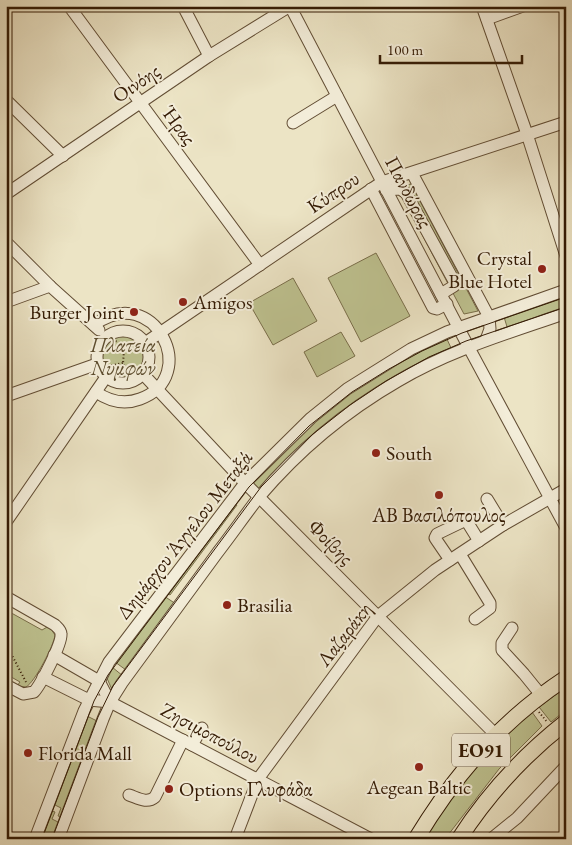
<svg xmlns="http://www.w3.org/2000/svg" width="572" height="845" font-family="'EB Garamond',serif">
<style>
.green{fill:#bec290;stroke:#796e4a}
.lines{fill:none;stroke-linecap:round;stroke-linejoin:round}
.minor-casing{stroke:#624d34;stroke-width:13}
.highway-casing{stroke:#341b04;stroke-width:17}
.path{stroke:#341b04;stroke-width:2;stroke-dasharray:1 2.5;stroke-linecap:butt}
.minor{stroke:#f3edd9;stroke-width:11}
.highway{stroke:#ece4c5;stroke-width:15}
.tram{stroke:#341b04;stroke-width:1}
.poi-dot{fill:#8f2418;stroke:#f3edd9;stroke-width:2}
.labels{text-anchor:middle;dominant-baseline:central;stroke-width:4;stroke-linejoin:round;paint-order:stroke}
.shield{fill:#f3edd9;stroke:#6d5a44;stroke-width:1}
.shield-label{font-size:19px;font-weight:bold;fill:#341b04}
.street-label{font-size:20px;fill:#341b04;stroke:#f3edd9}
.poi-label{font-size:20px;fill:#341b04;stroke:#f3edd9;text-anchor:start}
.park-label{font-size:20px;font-style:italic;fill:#5d4d2e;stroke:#f3edd9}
</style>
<rect width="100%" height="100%" fill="#ece4c5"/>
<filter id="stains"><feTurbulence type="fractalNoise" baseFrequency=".004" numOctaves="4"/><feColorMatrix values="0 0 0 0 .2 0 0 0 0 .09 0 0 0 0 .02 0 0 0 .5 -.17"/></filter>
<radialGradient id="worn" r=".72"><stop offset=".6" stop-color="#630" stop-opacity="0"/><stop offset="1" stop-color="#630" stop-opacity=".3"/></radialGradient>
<g class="green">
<polygon points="411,184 478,311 464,314 397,187"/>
<polygon points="376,253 410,316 361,342 328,278"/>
<polygon points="293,278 317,321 273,345 249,303"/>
<polygon points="566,295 566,309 508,330 504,317"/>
<polygon points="341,332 355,356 317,377 304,352"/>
<circle cx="123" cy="357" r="21"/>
<path d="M446 337 452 350 380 388 261 491 251 481C279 452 308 422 341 398 374 374 410 356 446 337Z"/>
<polygon points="234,503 237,505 170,595 167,593"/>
<polygon points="164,596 176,604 126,670 115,662"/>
<path d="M6 610 42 630 49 626 55 635C54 645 35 682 26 687L17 686 20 682 6 674Z"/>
<polygon points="112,667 123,676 113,692 106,676"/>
<polygon points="566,687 566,710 551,722 539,707"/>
<polygon points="532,712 542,726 499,769 445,839 424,839 464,780 496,745"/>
<polygon points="87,716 99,722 62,817 58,816 61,808 53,804"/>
<polygon points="50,810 55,812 52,819 60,823 54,839 41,839"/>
</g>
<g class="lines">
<g class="minor-casing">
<g id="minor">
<polyline points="69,6 260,265"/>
<polyline points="183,6 209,56"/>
<polyline points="290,6 468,346 566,528"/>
<polyline points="482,6 527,134 566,256"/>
<polyline points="487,19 523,6"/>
<polyline points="6,100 63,156"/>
<polyline points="293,123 337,96"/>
<polyline points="412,173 489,317 490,329 486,340"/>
<polyline points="371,189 433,308 437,309 447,304"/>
<polyline points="386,190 400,189 406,193 454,281 454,286 441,294"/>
<polyline points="6,194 209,56 290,6"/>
<polyline points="6,242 50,286 99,330"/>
<polyline points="6,302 50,286"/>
<path d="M94 325C154 280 202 377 140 399 124 405 109 401 96 392"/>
<circle cx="123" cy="357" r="26"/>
<polyline points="145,343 382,182 566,122"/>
<polyline points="143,374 245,483 495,734"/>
<polyline points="6,396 97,364"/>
<polyline points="487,499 503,525"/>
<polyline points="6,522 106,377"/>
<polyline points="460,554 490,603 490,608 475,619"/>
<polyline points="450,560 435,538 437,534 466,520 479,541"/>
<path d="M6 597 55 625C58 628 61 630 61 634 62 644 41 684 34 692L23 694 6 685"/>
<polyline points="512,628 502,643 502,650 524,674 541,695"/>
<polyline points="54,655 99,681 110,702"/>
<polyline points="43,677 89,700 110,702 371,839"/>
<polyline points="192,745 202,728"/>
<path d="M129 795C138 798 147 804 155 797L183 740"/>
<polyline points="35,839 84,711 109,662 245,483 311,418 347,389 411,349 447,332 566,290"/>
<path d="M58 839 103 719 110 702 122 683C154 639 186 595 218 552 232 534 245 515 259 497 298 451 346 411 398 381 450 350 509 333 566 313"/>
<polyline points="235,839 258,779 378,616 435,570 503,525 566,489"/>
<polyline points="491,839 517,818 566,766"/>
</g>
</g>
<g class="highway-casing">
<g id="highway">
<path d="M416 839C456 773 501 721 566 678"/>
<path d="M459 839C488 794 524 755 566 722"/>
</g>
</g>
<g class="path">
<polyline points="106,337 122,344 124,350 123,364 127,370 134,372"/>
<polyline points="124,350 135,340"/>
<polyline points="108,366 123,363"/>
<polyline points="117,375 123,364"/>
<polyline points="6,618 10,611"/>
<polyline points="6,644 26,682"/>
<polyline points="539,712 547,722"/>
</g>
<use href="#minor" class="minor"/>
<use href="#highway" class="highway"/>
<g class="tram">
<polyline points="42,839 94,701 108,675 249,487 309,426 352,392 389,369 422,351 462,333 566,297"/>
<polyline points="52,839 98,717 113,686 261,487 313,434 350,405 386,381 429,357 466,341 566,307"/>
</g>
</g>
<g class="poi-dot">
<circle cx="542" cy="269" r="5"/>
<circle cx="183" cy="302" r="5"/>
<circle cx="134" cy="312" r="5"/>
<circle cx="376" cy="453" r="5"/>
<circle cx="439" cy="495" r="5"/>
<circle cx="227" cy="605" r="5"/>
<circle cx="28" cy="753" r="5"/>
<circle cx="419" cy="767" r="5"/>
<circle cx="169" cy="789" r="5"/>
</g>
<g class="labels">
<rect class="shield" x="452" y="733.5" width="58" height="33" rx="4"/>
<g class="shield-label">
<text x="481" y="750">ΕΟ91</text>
</g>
<g class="street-label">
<text transform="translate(136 83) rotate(-34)">Οινόης</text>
<text transform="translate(179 125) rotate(54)">Ήρας</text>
<text transform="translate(333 192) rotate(-34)">Κύπρου</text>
<text transform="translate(409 192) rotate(62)">Πανδώρας</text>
<text transform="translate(184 535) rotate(-52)">Δημάρχου Άγγελου Μεταξά</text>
<text transform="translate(331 542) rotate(45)">Φοίβης</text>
<text transform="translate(344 634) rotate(-52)">Λαζαράκη</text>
<text transform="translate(210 733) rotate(28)">Ζησιμοπούλου</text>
</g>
<g class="poi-label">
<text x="532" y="258" text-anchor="end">Crystal<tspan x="532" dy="23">Blue Hotel</tspan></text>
<text x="193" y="302">Amigos</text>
<text x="124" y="312" text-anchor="end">Burger Joint</text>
<text x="386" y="453">South</text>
<text x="439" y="515" text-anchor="middle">ΑΒ Βασιλόπουλος</text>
<text x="237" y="605">Brasilia</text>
<text x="38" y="753">Florida Mall</text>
<text x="419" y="787" text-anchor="middle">Aegean Baltic</text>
<text x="179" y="789">Options Γλυφάδα</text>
</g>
<g class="park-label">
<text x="123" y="345">Πλατεία<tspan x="123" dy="23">Νυμφών</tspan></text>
</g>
</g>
<rect width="572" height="845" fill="none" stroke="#ece4c5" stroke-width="25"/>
<rect x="8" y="8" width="557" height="830" fill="none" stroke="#341b04" stroke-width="2.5"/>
<rect x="12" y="12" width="547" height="820" fill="none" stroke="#341b04"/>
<path d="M380 55v8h142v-8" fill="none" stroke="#341b04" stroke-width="2.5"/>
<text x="387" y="55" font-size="15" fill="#341b04" stroke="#f3edd9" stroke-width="4" paint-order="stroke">100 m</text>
<rect width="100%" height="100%" filter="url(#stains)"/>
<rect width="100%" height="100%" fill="url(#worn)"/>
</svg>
